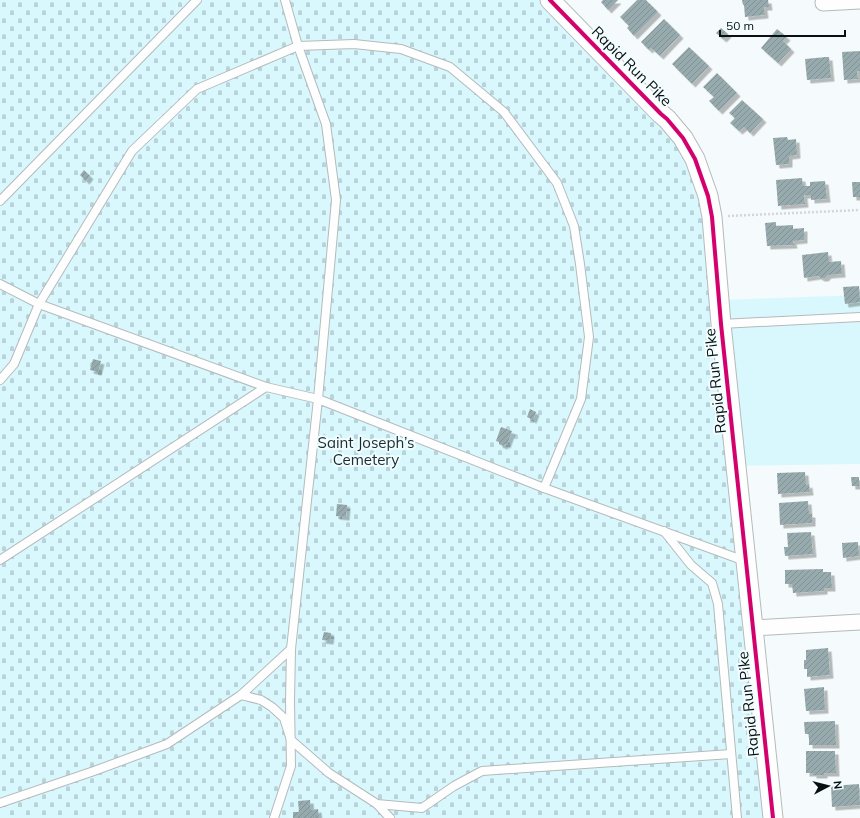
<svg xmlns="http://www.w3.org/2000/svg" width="860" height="818" font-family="Mulish,sans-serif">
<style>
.cemetery{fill:url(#cemetery-stones)}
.park{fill:#d8f8fe}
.building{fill:url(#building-hatch);filter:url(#shadow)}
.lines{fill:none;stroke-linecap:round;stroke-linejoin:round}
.service-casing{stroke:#b5babb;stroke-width:10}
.minor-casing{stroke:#b5babb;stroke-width:17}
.tertiary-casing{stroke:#b5babb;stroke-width:21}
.path{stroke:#d4d6d7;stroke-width:2.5;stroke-dasharray:2 2;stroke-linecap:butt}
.service{stroke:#fefeff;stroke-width:8}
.minor{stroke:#fefeff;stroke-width:15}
.tertiary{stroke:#fefeff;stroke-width:19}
.cycleway-casing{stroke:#f2fdff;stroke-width:6}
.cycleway{stroke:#d6006c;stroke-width:4}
.labels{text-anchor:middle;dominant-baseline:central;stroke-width:4;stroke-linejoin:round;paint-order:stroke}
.street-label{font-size:15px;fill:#0a0f10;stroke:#f2fdff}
.park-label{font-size:15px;fill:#192d31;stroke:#f2fdff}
</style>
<defs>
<pattern id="cemetery-stones" width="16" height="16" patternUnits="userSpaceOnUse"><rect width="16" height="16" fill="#d8f8fe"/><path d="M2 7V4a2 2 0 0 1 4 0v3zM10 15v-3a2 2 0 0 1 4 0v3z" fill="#b8d3d9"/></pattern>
<pattern id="building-hatch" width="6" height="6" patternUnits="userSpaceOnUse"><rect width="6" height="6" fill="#97abae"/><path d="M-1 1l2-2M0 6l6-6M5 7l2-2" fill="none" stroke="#819295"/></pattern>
<filter id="shadow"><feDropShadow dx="3.5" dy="3.5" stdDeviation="0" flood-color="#0004"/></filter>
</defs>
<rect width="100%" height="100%" fill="#f5fbfc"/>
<polygon class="cemetery" points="0,0 550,0 661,114 708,196 773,818 0,818"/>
<polygon class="park" points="860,295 860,464 736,466 719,300"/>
<g class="building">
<polygon points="603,0 618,0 608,10 601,2"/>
<polygon points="637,0 646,0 658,12 634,36 627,28 629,26 620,17"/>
<polygon points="742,0 768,0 769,7 764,7 765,15 745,17 744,5 743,5"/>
<polygon points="664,19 680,35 660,56 651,48 649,50 641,42"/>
<polygon points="721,28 728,34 723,39 716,33"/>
<polygon points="777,29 787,37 783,41 791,49 778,63 761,48"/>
<polygon points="689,47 709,66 692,84 672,64"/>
<polygon points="860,51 860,71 857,71 858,79 844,80 842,52"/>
<polygon points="826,57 829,57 831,78 807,80 805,59"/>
<polygon points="717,73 737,93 719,111 709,101 714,97 703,87"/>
<polygon points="742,100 763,119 750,133 744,127 739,131 730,123 735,118 729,113"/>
<polygon points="787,137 788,140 796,139 797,155 789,156 789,164 776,165 773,138"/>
<polygon points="84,170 90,176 86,181 80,175"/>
<polygon points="802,178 803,186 810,186 810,182 825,181 827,199 811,200 811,195 804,195 805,204 778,206 776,180"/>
<polygon points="852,182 860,182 860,197 853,197"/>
<polygon points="776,222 776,226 793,225 793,229 804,228 804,240 793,241 794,245 767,246 765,223"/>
<polygon points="828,252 829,262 841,261 842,274 828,275 825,278 821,278 818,276 804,278 802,255"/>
<polygon points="859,286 860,302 845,304 843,287"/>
<polygon points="93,359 101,361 98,372 90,370"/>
<polygon points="530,409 536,412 533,420 527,417"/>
<polygon points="501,427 512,431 507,445 505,444 504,446 499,444 499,442 496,441"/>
<polygon points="805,472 806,485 809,484 810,492 778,494 777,473"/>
<polygon points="851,477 859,477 859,486 852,486"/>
<polygon points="808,501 809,514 812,514 812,523 780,525 779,503"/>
<polygon points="337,504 347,505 346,517 336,516"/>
<polygon points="811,532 813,554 785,556 784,547 788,547 787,533"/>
<polygon points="858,542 859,556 843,558 842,543"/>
<polygon points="823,569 823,572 831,572 832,588 824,588 824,591 793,593 792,584 785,584 785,570"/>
<polygon points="324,632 331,633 330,641 322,640"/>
<polygon points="828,648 830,675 807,677 807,669 804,669 804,660 806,660 806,650"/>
<polygon points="824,687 825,710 806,711 804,689"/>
<polygon points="835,721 836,745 809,745 809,734 805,734 804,722"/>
<polygon points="806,751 835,751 836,773 824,773 824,775 813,775 813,773 806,773"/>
<polygon points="859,784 860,805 832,807 831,786"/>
<polygon points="310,800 311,810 318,809 319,818 293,818 293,812 299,812 298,801"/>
</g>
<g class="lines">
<g class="service-casing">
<g id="service">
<polyline points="0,201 197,0"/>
<polyline points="0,284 39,304 266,387 318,399 544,488 745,561"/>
<polyline points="721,324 860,317"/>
<polyline points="0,380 14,364 39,304 132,151 197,89 298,46 354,44 401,49 450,67 504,112 557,183 574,226 580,264 589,337 581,399 544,488"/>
<polyline points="664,531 691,565 712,583 718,604 737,818"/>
<polyline points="0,560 266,387"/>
<polyline points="241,695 261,700 272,707 284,718 291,740 329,773 377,804 422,808 454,786 482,771 731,754"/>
<polyline points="0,803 94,771 167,744 241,695 291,649"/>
<polyline points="377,804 390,818"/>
<polyline points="274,818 291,766 290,701 291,649 318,399 336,200 326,124 298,46 285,0"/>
</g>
</g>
<g class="minor-casing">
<g id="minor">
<polyline points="823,3 860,1"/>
<polyline points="753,628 860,622"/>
</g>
</g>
<g class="tertiary-casing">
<polyline id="tertiary" points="550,0 661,114 667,119 683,138 695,159 708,196 712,217 721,324 773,818"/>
</g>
<polyline class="path" points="728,216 860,210"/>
<use href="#service" class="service"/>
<use href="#minor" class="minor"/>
<use href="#tertiary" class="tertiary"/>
<g class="cycleway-casing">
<polyline id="cycleway" points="550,0 661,114 667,119 683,138 695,159 708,196 712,217 721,324 773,818"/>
</g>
<use href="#cycleway" class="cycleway"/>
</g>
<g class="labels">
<g class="street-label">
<text transform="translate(632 66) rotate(45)">Rapid Run Pike</text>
<text transform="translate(715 381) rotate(-96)">Rapid Run Pike</text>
<text transform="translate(748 704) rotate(-96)">Rapid Run Pike</text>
</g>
<g class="park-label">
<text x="366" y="442">Saint Joseph’s<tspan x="366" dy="17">Cemetery</tspan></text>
</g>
</g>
<g transform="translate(828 786) rotate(83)" stroke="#f2fdff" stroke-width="3" paint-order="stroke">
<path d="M0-3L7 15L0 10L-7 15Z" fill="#0a0f10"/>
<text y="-6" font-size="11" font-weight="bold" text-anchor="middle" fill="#0a0f10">N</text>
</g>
<path d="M720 30v6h125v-6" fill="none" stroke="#0a0f10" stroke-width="2"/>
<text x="726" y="30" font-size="12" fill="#0a0f10" stroke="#f2fdff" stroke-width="3" paint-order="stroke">50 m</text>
</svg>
